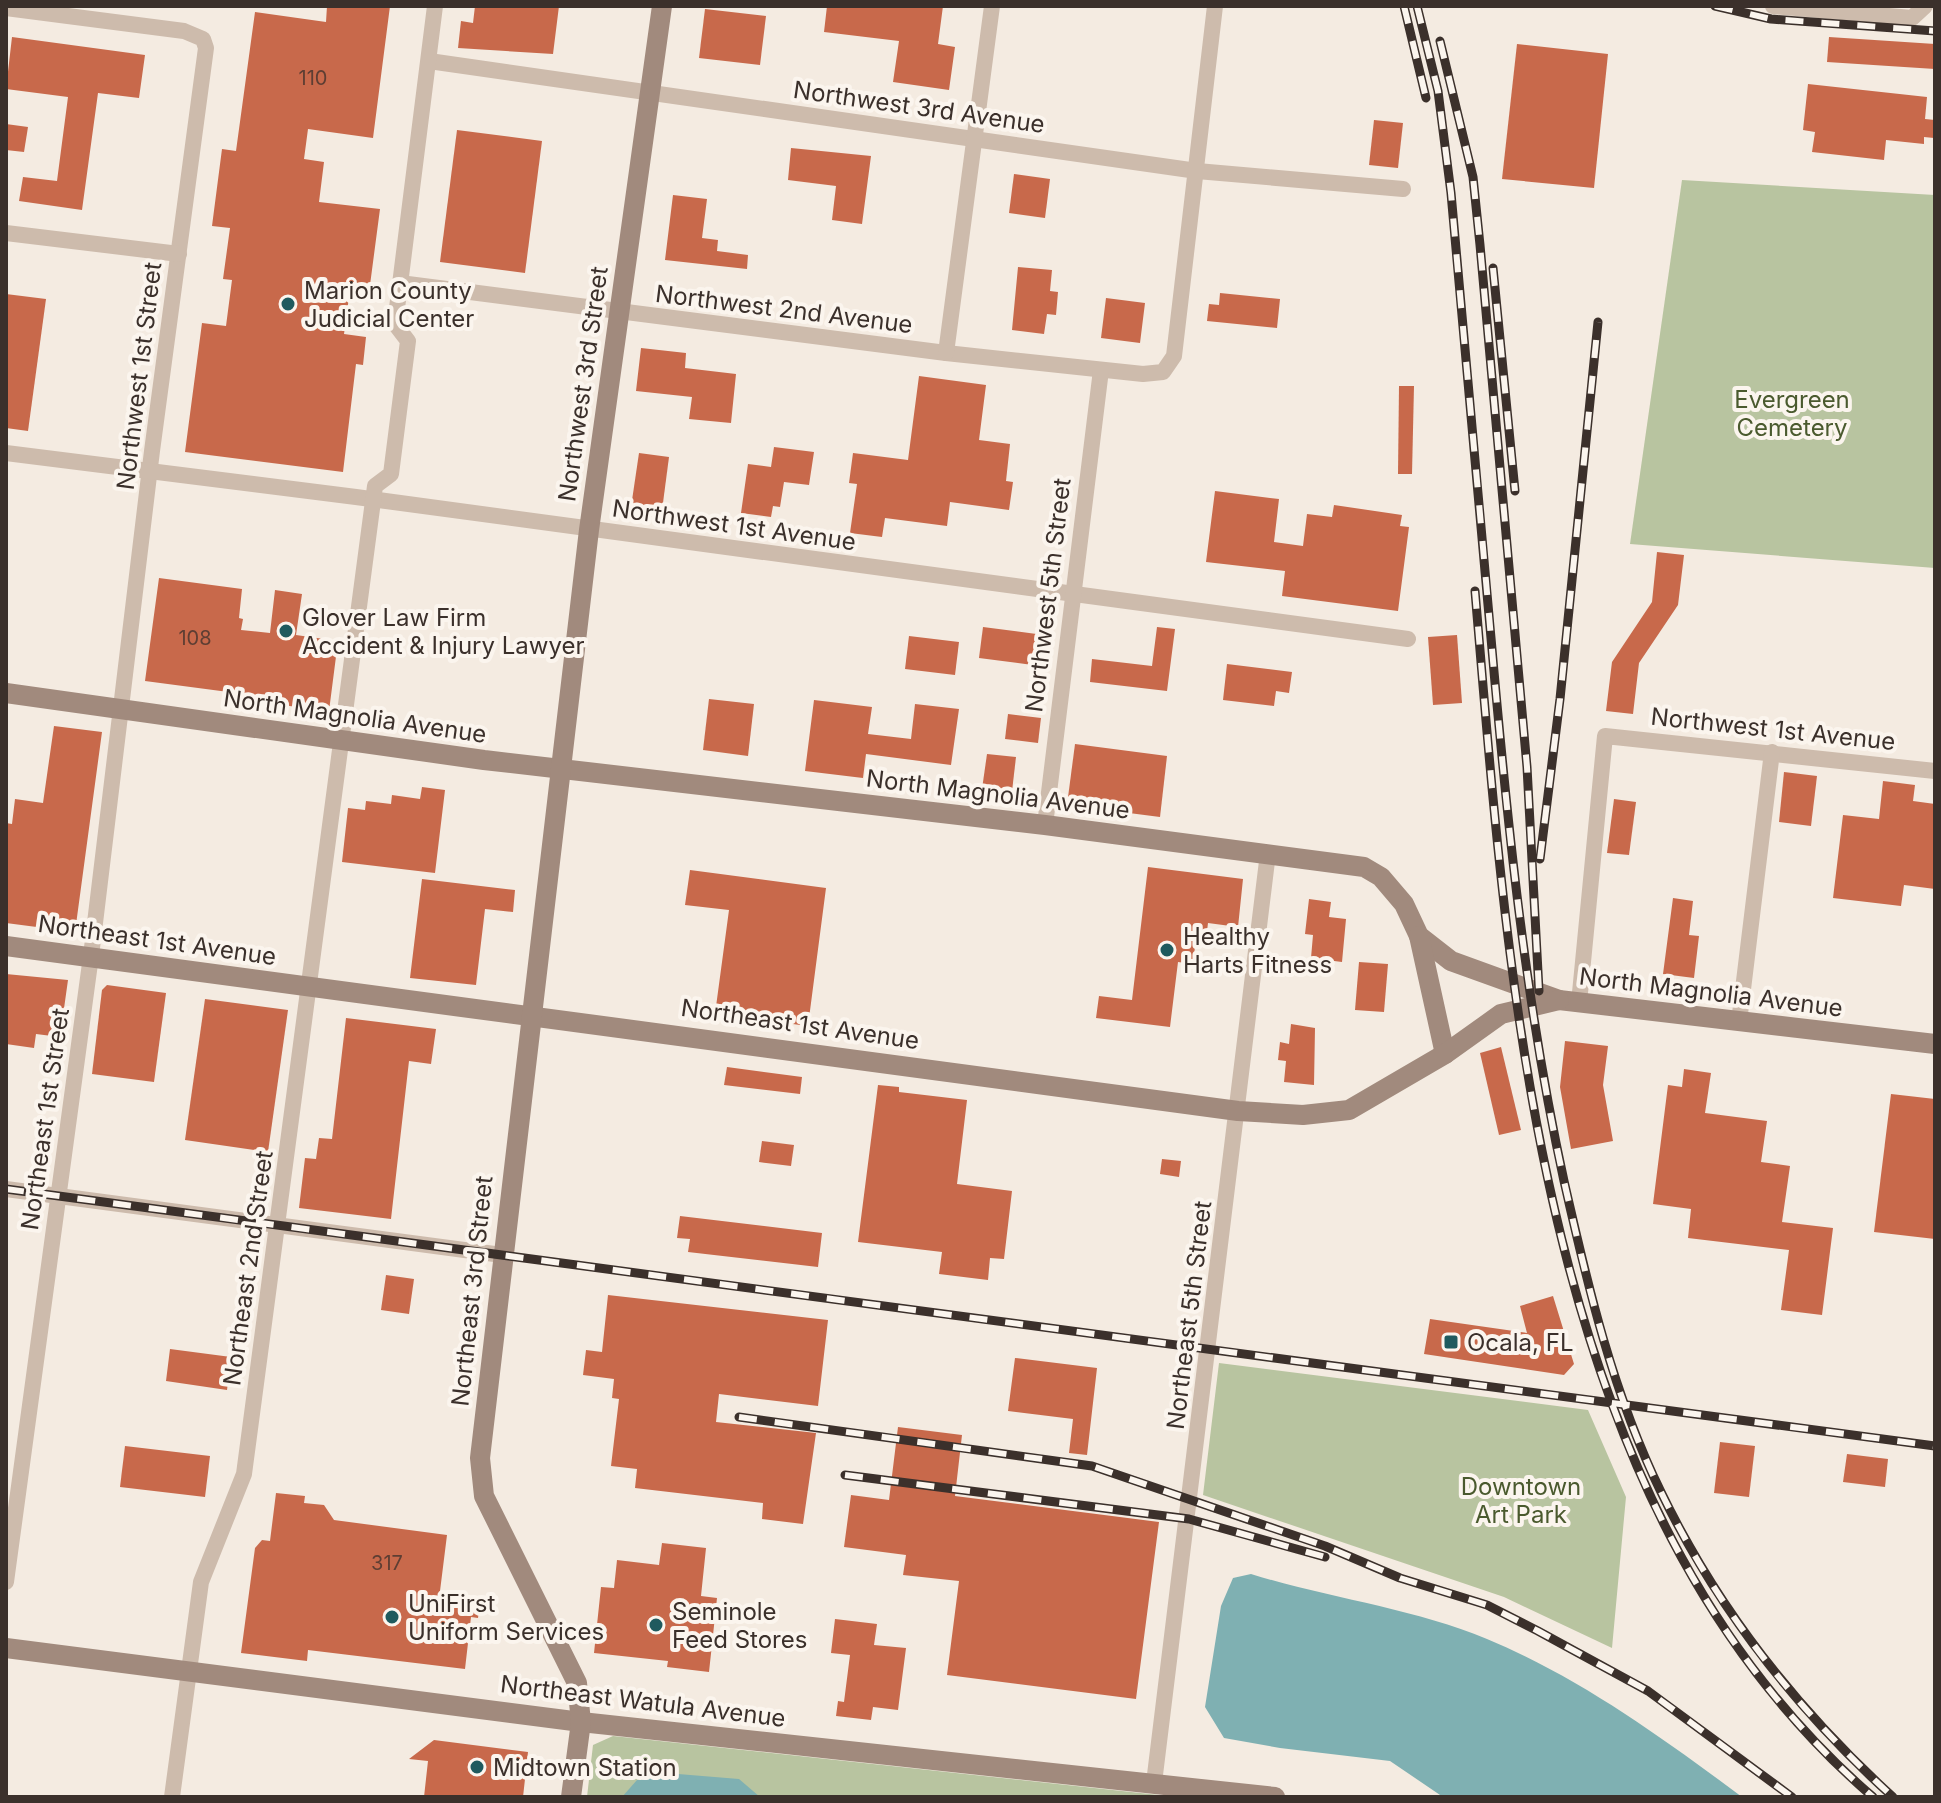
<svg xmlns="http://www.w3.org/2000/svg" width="1941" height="1803" font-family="Inter,sans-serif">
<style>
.green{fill:#b8c4a0}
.water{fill:#7fb0b2}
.building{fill:#c8694b}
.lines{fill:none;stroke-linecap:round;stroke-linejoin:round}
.street{stroke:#cdbbac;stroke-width:16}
.secondary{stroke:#a18a7d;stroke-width:20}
.rail-casing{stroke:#3b302b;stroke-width:9}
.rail{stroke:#fbf5ee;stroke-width:6;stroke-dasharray:18;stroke-linecap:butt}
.poi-dot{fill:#1f5a5e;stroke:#fbf5ee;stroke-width:3}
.labels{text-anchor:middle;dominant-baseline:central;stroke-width:8;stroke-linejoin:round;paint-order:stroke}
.number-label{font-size:20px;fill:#5e3e33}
.street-label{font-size:24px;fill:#3b302b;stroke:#fbf5ee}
.poi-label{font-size:24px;fill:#3b302b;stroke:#fbf5ee;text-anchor:start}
.park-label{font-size:24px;fill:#4a5a2e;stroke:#fbf5ee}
</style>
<rect width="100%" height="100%" fill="#f4ebe1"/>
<g class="green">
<polygon points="1682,180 1935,195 1935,568 1630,544"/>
<polygon points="1219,1363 1588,1410 1626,1497 1612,1648 1504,1597 1203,1495"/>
<polygon points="613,1736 1177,1797 587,1797 593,1745"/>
</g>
<g class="water">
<path d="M1251 1574C1328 1598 1412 1608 1487 1639 1579 1677 1663 1738 1742 1797H1443L1390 1761 1280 1748 1224 1738 1205 1707 1221 1606 1233 1578Z"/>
<polygon points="678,1774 739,1779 760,1797 622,1797 637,1780"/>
</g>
<g class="building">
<polygon points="327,6 390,6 373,138 308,129 304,159 324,162 319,202 380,209 370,285 351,282 344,334 366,337 363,365 356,364 343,472 185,452 202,323 226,326 232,280 223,279 230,228 212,226 222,149 236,151 255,12 326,22"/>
<polygon points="475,6 559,6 553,54 458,48 461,21 473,23"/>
<polygon points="827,6 943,6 938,44 955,47 949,90 893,82 899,41 824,32"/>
<polygon points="705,9 766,16 760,65 699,58"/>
<polygon points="12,37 145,55 139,98 98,93 82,210 19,201 23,177 57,181 68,97 6,89"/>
<polygon points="1829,37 1935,44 1935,69 1827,62"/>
<polygon points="1517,44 1608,54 1594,188 1502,179"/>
<polygon points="1808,84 1927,97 1925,119 1935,120 1934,138 1924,137 1924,144 1886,140 1884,160 1812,152 1815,132 1803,130"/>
<polygon points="1374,120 1403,123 1398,168 1369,165"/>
<polygon points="6,124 28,127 24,152 6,150"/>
<polygon points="457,130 542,141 525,273 440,262"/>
<polygon points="791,148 871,156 862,224 832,220 836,186 788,180"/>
<polygon points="1014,174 1050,179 1045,218 1009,213"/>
<polygon points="673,195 707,199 702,238 718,240 717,251 748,255 747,269 665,260"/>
<polygon points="1018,267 1052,270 1050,291 1058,292 1056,315 1047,314 1044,334 1012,330"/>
<polygon points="1220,293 1280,299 1277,328 1207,321 1209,304 1219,305"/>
<polygon points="6,294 46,299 28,431 6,428"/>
<polygon points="1106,298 1145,303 1140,343 1101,338"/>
<polygon points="641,348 686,353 685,368 736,374 731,423 689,419 692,397 636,391"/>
<polygon points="919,376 986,385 979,440 1010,444 1006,481 1013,482 1009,510 950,502 947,526 885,518 882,537 850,533 857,484 849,483 853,453 908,460"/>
<polygon points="1399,386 1414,386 1412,474 1398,474"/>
<polygon points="774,447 814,452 809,485 784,482 780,507 773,506 771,517 741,513 748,464 771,467"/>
<polygon points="639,453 669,457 661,518 630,514"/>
<polygon points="1215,491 1279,499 1274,542 1303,546 1307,514 1332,517 1334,505 1402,515 1400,526 1409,527 1398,611 1282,596 1285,571 1206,562"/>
<polygon points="1657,552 1684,555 1678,605 1639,663 1633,714 1606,711 1612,662 1652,602"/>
<polygon points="159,578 242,589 239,618 243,619 241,630 270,633 275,590 302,594 296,635 338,641 329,711 235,699 236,693 145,681"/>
<polygon points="983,627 1044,635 1040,666 979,658"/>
<polygon points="1157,627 1175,629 1167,691 1090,682 1092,659 1152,666"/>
<polygon points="1457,635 1462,703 1433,705 1428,637"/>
<polygon points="909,636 959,642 955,675 905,669"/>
<polygon points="1227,664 1292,672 1289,693 1276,691 1274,706 1223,700"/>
<polygon points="709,699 754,704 748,756 703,750"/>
<polygon points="814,700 872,707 868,734 911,739 915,704 959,709 951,765 866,754 863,778 805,771"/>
<polygon points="1008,714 1041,718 1038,743 1005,739"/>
<polygon points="54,726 102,732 75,932 6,923 6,823 12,824 15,799 43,803"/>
<polygon points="1075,744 1167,756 1160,817 1067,805"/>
<polygon points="987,754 1016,757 1011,800 981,796"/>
<polygon points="1784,772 1817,776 1811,826 1779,822"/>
<polygon points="1883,781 1915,785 1913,801 1935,804 1935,889 1904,885 1901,906 1833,898 1843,815 1879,819"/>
<polygon points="422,787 445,790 435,873 342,862 348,808 365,810 366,801 391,804 392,795 420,799"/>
<polygon points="1614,799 1636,802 1629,855 1607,853"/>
<polygon points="1148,867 1243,879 1238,927 1208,923 1206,939 1196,938 1193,964 1178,962 1170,1027 1096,1018 1099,996 1132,1000"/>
<polygon points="690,870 826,888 808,1026 715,1014 729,910 685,905"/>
<polygon points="422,879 515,890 513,912 485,909 476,985 410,978"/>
<polygon points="1673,898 1693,901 1689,935 1699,936 1694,978 1663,974"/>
<polygon points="1309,899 1331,902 1329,917 1346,919 1342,962 1311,958 1313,935 1305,934"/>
<polygon points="1359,962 1388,964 1384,1012 1355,1010"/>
<polygon points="6,974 68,980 60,1037 36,1034 34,1048 6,1044"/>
<polygon points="107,985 166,993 154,1082 92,1074 102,990"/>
<polygon points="205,999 288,1010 268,1152 185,1140"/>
<polygon points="346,1018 436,1029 431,1064 409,1061 391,1219 299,1208 305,1158 316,1159 319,1138 332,1139"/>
<polygon points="1291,1024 1315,1028 1314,1085 1284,1082 1286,1061 1278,1060 1280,1042 1289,1044"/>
<polygon points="1565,1041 1608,1046 1603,1085 1613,1141 1571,1149 1560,1087"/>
<polygon points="1501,1047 1521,1130 1499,1135 1480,1053"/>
<polygon points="727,1067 802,1077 800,1094 724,1085"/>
<polygon points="1684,1069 1711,1073 1705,1113 1767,1121 1761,1162 1790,1166 1782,1222 1833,1228 1822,1315 1781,1310 1789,1250 1688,1238 1691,1209 1653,1204 1668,1085 1682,1087"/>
<polygon points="878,1085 899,1087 899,1092 967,1100 957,1184 1012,1191 1004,1259 990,1258 988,1280 939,1274 942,1252 858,1242"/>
<polygon points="1891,1094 1935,1099 1935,1239 1874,1232"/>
<polygon points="762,1141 794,1145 791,1166 759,1162"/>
<polygon points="1162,1159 1181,1161 1179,1177 1160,1174"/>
<polygon points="680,1216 822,1233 818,1267 688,1252 690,1239 677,1238"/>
<polygon points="386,1275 414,1279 409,1314 381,1310"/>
<polygon points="608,1295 828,1320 818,1406 719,1394 716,1422 816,1433 803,1524 762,1519 763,1503 635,1488 637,1469 611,1466 619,1399 612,1398 614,1379 583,1375 586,1350 602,1352"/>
<polygon points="1553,1296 1574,1364 1564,1375 1424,1354 1430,1319 1527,1333 1520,1306"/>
<polygon points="170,1349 231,1357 227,1390 166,1381"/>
<polygon points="1015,1358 1097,1368 1087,1455 1069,1453 1073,1419 1008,1411"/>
<polygon points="898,1427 962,1435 955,1496 1159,1522 1136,1699 947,1675 959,1581 903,1575 906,1555 844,1547 851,1495 889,1500"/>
<polygon points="1720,1442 1755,1446 1749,1497 1714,1493"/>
<polygon points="125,1446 210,1456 205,1497 120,1487"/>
<polygon points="1847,1454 1888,1459 1885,1487 1843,1482"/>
<polygon points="276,1493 305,1496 304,1503 324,1505 334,1520 447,1535 439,1599 480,1603 478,1618 471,1617 465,1669 308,1650 307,1661 241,1653 255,1548 262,1540 270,1541"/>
<polygon points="662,1543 706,1548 701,1596 717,1598 709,1672 667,1667 668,1661 594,1653 601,1587 614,1588 617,1560 659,1565"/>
<polygon points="835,1619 877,1624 874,1645 906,1648 898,1710 873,1707 871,1720 836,1716 838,1701 844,1702 850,1655 831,1653"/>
<polygon points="434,1740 528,1752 523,1797 424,1797 428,1761 409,1759"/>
</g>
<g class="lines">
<g class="street">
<polyline points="1773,6 1912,18 1925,6"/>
<polyline points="6,8 184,31 203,39 206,48 152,451 91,956 6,1582"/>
<polyline points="429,61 1197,171 1403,189"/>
<polyline points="6,233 179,254"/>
<polyline points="400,283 946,353 1143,374 1163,372 1174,356 1215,6"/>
<polyline points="946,353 992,6"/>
<polyline points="6,453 356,497 1408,639"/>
<polyline points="1045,825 1101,370"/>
<polyline points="1579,1003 1605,736 1935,771"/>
<polyline points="1739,1022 1772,752"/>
<polyline points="6,1189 502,1255"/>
<polyline points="1154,1783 1268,853"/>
<polyline points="172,1797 201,1582 244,1474 375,486 391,474 408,341 395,324 435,6"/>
</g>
<g class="secondary">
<polyline points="6,693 484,760 1045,825 1364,867 1381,877 1404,904 1419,936 1451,961 1559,1000 1935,1044"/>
<polyline points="1419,936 1445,1054"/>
<polyline points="6,946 1238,1111 1303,1115 1349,1110 1445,1054 1501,1014 1559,1000"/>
<polyline points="6,1648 581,1722 1275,1797"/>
<polyline points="571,1797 581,1722 577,1683 484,1496 480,1458 589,530 662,6"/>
</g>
<g class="rail-casing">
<g id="rail">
<polyline points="1404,6 1426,98"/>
<path d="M1417 6 1438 91 1451 193C1464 341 1478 489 1491 638 1507 820 1525 1002 1564 1181 1588 1287 1613 1394 1661 1492 1718 1610 1796 1709 1893 1797"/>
<polyline points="1715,6 1771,19 1935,31"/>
<polyline points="1440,41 1473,177 1480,245 1527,767 1539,991"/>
<polyline points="1493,268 1515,491"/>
<path d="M1475 591C1510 1000 1539 1510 1873 1797"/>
<polyline points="1540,859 1560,699 1598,322"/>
<polyline points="6,1189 1935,1446"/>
<polyline points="739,1417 1092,1466 1325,1546 1400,1578 1487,1605 1538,1631 1648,1691 1792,1797"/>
<polyline points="845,1475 1189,1519 1325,1557"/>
</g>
</g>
<use href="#rail" class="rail"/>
</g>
<g class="poi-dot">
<circle cx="288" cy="304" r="8"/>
<circle cx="286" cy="631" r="8"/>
<circle cx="1167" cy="950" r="8"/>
<rect x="1443" y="1334" width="16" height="16" rx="4"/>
<circle cx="392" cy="1617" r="8"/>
<circle cx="656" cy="1625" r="8"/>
<circle cx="477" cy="1767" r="8"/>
</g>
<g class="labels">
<g class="number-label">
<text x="313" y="78">110</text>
<text x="195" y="638">108</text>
<text x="387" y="1563">317</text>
</g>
<g class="street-label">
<text transform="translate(919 107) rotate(8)">Northwest 3rd Avenue</text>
<text transform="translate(784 309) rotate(7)">Northwest 2nd Avenue</text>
<text transform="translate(139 376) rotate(-83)">Northwest 1st Street</text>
<text transform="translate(583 384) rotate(-82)">Northwest 3rd Street</text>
<text transform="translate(734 525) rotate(8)">Northwest 1st Avenue</text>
<text transform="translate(1048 595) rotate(-83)">Northwest 5th Street</text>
<text transform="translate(355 716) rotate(8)">North Magnolia Avenue</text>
<text transform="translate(1773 729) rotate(6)">Northwest 1st Avenue</text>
<text transform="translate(998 794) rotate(7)">North Magnolia Avenue</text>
<text transform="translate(157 940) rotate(8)">Northeast 1st Avenue</text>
<text transform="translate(1711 992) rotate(7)">North Magnolia Avenue</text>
<text transform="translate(800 1024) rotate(8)">Northeast 1st Avenue</text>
<text transform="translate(45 1119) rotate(-82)">Northeast 1st Street</text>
<text transform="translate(248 1268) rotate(-82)">Northeast 2nd Street</text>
<text transform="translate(472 1291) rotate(-84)">Northeast 3rd Street</text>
<text transform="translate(1189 1315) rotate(-83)">Northeast 5th Street</text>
<text transform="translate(643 1701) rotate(7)">Northeast Watula Avenue</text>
</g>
<g class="poi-label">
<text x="304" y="290">Marion County<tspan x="304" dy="28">Judicial Center</tspan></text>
<text x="302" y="617">Glover Law Firm<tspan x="302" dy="28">Accident &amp; Injury Lawyer</tspan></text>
<text x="1183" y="936">Healthy<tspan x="1183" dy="28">Harts Fitness</tspan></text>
<text x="1467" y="1342">Ocala, FL</text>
<text x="408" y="1603">UniFirst<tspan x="408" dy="28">Uniform Services</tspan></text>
<text x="672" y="1611">Seminole<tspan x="672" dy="28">Feed Stores</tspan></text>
<text x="493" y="1767">Midtown Station</text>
</g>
<g class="park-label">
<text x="1792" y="399">Evergreen<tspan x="1792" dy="28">Cemetery</tspan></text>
<text x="1521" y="1486">Downtown<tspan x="1521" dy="28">Art Park</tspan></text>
</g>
</g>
<rect width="1941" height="1803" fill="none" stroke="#3b302b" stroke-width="16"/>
</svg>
